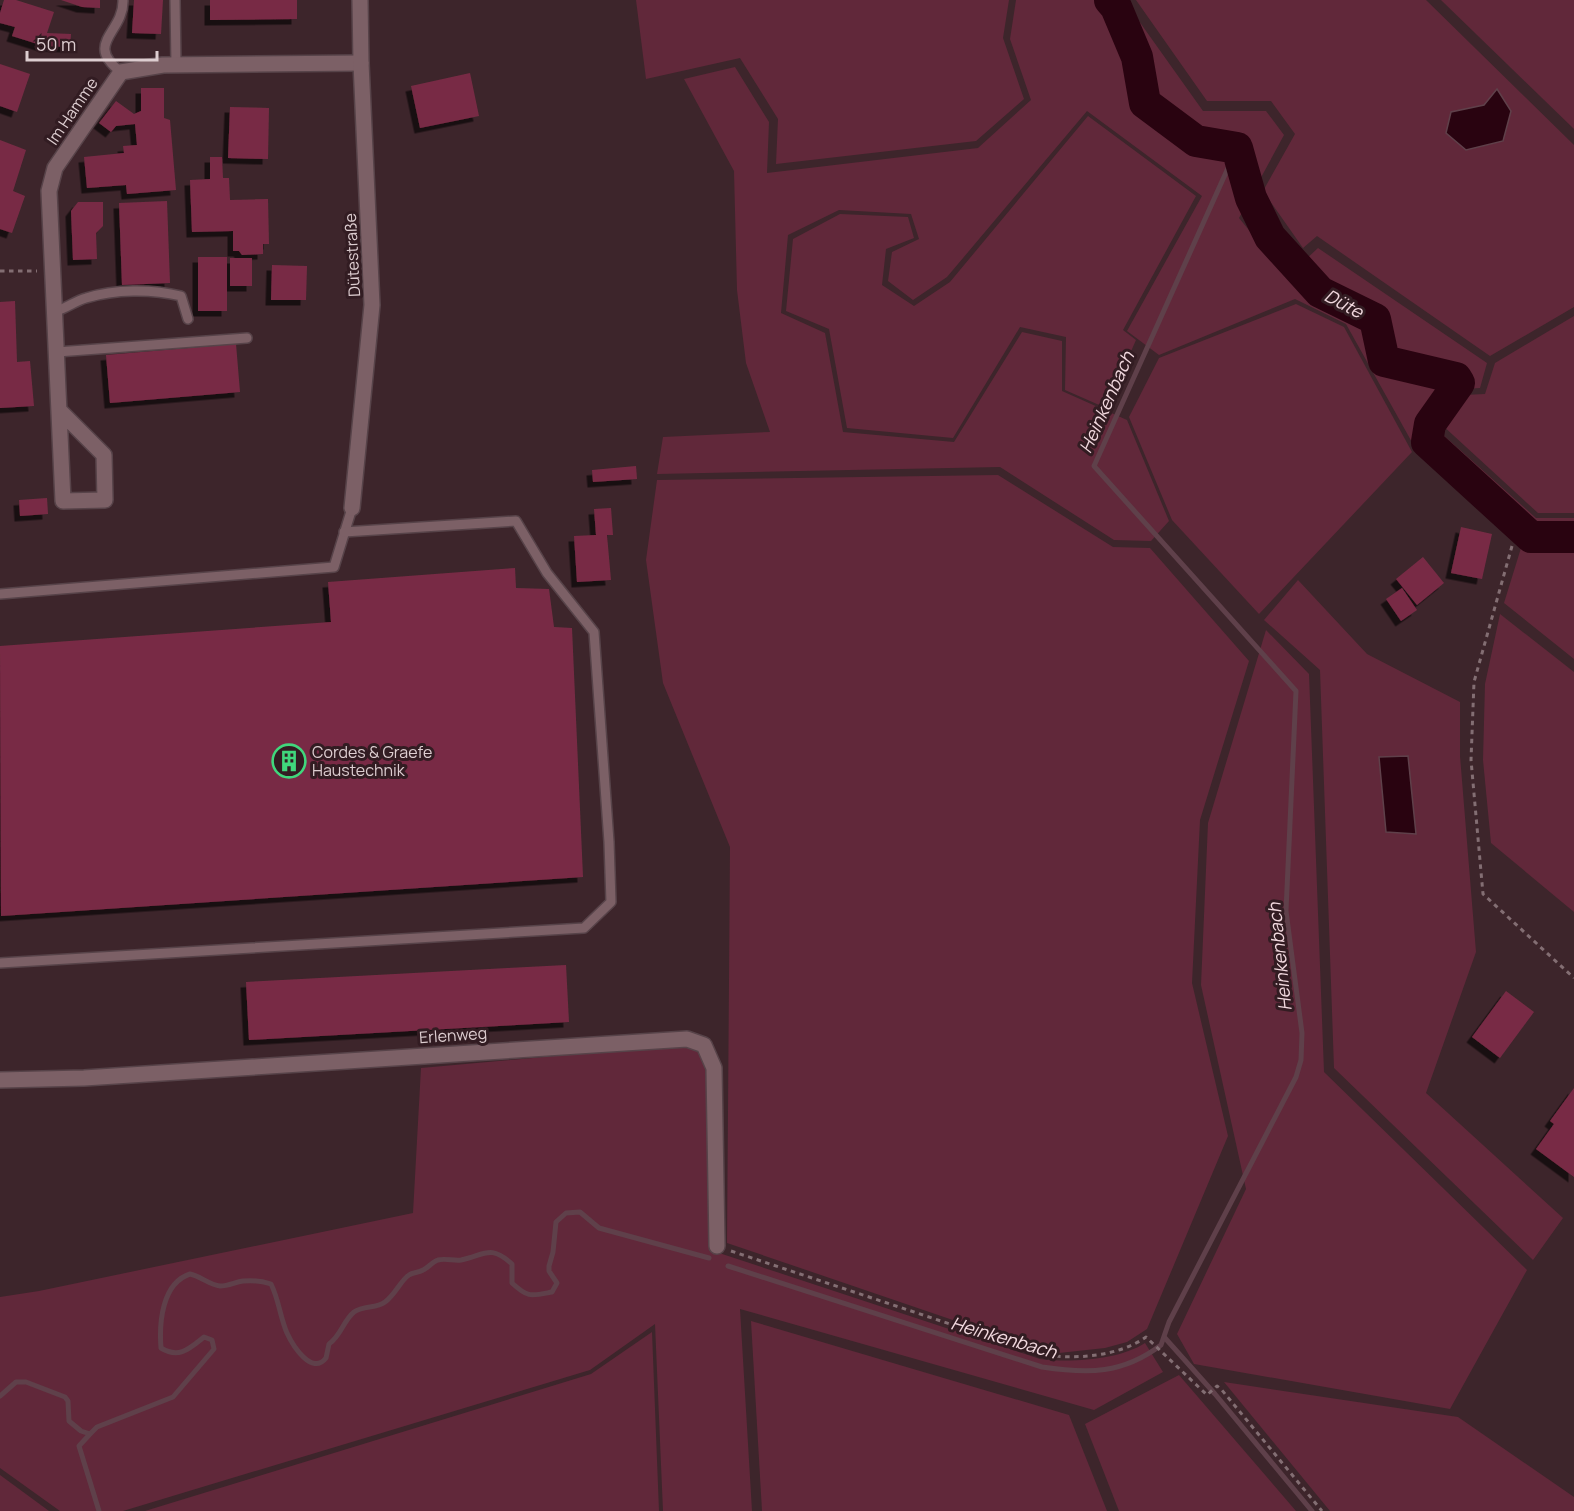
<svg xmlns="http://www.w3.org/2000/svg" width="1574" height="1511" font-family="Manrope,sans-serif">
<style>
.green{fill:#61283a}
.water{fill:#290310;stroke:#5f404a;stroke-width:1.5}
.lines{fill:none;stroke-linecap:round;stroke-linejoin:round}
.stream{stroke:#5f404a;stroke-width:5}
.river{stroke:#290310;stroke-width:32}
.building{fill:#782b45;filter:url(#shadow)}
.service-casing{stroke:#574349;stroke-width:12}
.minor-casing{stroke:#574349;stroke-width:18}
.path{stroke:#836e73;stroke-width:3;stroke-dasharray:4.5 4.5;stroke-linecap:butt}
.service{stroke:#7c6066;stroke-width:9}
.minor{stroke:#7c6066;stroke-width:15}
.labels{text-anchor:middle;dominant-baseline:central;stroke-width:6;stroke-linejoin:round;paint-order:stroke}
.street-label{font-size:16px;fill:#ddcdd0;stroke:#321c22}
.poi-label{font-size:16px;fill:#ddcdd0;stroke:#321c22;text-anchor:start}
.water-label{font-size:18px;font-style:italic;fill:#f1d8de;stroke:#321c22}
</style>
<defs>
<filter id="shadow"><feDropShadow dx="-5.5" dy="5.5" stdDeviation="0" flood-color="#0009"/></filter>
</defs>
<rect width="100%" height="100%" fill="#3d252b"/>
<g class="green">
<polygon points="636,0 1009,0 1003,38 1024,99 976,141 776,164 778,119 740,58 646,79"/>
<polygon points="1016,0 1124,0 1203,111 1266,111 1284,135 1239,218 1287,277 1318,248 1487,363 1480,388 1443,390 1423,417 1536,518 1574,518 1574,659 1504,603 1521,548 1418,453 1346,324 1295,299 1159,355 1127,331 1202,196 1087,111 947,277 913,300 888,281 892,252 919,239 911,214 839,210 788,235 781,313 825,333 843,432 954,442 1022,332 1062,341 1062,391 1127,420 1169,521 1151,541 1114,540 1000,467 657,474 663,437 770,432 746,363 737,290 734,171 684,79 735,67 769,122 767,173 978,148 1031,100 1010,39"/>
<polygon points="1136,0 1426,0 1574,145 1574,307 1490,356 1317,236 1303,248 1263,191 1295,134 1271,101 1207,101"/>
<polygon points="1441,0 1574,0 1574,129"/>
<polygon points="1088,116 1196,196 1123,330 1136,340 1106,408 1065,390 1066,337 1020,327 953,438 847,428 829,329 786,311 793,239 840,214 908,217 914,238 886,249 882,285 914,306 950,282"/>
<polygon points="1296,304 1344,327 1412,452 1259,614 1172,520 1129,417 1159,358"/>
<polygon points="1574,316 1574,513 1538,513 1441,424 1463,395 1485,394 1495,363"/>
<polygon points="998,475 1113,547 1150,548 1249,661 1200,820 1192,983 1228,1136 1147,1329 1127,1342 1105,1348 1059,1353 1035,1348 727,1243 730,847 663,683 646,560 657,480"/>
<polygon points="1298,580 1367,654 1460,702 1460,756 1476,952 1426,1093 1563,1218 1533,1260 1334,1068 1320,670 1264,620"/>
<polygon points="1500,614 1574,672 1574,912 1491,843 1483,760 1485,684"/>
<polygon points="1266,630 1309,674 1324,1072 1527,1270 1450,1409 1194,1364 1177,1334 1246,1189 1201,985 1208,823"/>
<path d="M687 1044 701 1054 707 1071 710 1250 1040 1359C1070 1363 1119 1360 1145 1343L1163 1372 1094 1410 740 1309 752 1511H663L655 1324 590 1370 123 1511H60L0 1468V1297L39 1291 413 1213 421 1068Z"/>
<polygon points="751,1321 1069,1415 1107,1511 762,1511"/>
<polygon points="652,1332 659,1511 145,1511 591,1374"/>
<polygon points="1179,1375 1296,1511 1119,1511 1085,1424"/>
<polygon points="1224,1382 1458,1417 1574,1497 1574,1511 1330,1511"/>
<polygon points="0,1475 49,1511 0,1511"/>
</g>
<g class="water">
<polygon points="1497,89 1511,111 1503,141 1466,150 1446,133 1451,112 1484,105"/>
<polygon points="1408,756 1416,834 1386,832 1379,757"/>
</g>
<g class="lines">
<g class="stream">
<path d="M728 1266 1042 1367C1088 1374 1123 1374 1161 1345L1169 1322 1296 1077 1301 1060 1302 1033 1286 911 1296 691 1094 466 1237 148"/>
<polyline points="1165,1338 1215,1394 1312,1511"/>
<path d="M0 1396 16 1382H26L65 1397 68 1401 69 1421 81 1431 90 1434 97 1427 173 1397 214 1349 212 1340 204 1337C189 1349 179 1359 161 1348 159 1323 162 1283 190 1274 200 1276 210 1285 220 1286 229 1286 235 1282 243 1281 253 1280 262 1281 271 1284 279 1300 280 1317 287 1333 293 1346 312 1376 326 1358L329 1344C341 1336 343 1321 354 1312 364 1305 376 1309 385 1302 395 1295 401 1280 409 1275 413 1272 418 1273 423 1270 428 1268 432 1262 438 1260 445 1258 454 1261 461 1260 485 1255 490 1244 512 1264V1283C528 1298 531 1296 552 1292L557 1283 549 1271V1266L553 1252 556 1222 566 1213 580 1212 599 1228 709 1258"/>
<polyline points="90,1434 79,1446 99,1511"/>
</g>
<polyline class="river" points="1110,0 1116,7 1137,57 1145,103 1196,141 1237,148 1251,198 1270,237 1320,292 1375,319 1384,361 1456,378 1459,383 1430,424 1427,442 1531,537 1574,537"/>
</g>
<g class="building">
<polygon points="4,0 16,0 54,12 47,33 71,34 70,47 44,46 12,36 15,27 0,23 0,13"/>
<polygon points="61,0 100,0 100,8 82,7"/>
<polygon points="134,0 163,0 161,34 132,33"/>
<polygon points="210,0 297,0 297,19 210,20"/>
<polygon points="0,64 30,74 17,112 0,106"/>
<polygon points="470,73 479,116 420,128 411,86"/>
<polygon points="141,88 164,88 164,118 170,120 176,190 127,194 126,185 87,188 84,157 124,153 123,146 137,145 135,124 116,126 111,132 99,123 116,101 134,114 141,111"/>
<polygon points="230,107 269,108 268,159 228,158"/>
<polygon points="0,140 26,150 13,191 25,196 12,233 0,229"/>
<polygon points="210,157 222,157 223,178 229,178 230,200 268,199 269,244 263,244 263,254 242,255 239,251 233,251 233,231 192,232 190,180 210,179"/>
<polygon points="167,201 170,283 122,285 119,203"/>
<polygon points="78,202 103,202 103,226 96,233 97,259 73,260 71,211"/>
<rect x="198" y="257" width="29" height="54"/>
<rect x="230" y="258" width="22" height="28"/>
<polygon points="272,265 307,266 306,300 271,300"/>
<polygon points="15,301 17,362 30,361 34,406 0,408 0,302"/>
<polygon points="236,344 240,392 110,403 106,355"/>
<polygon points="636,466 637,479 593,482 592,470"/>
<polygon points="47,498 48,514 20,516 19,500"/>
<polygon points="611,508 613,535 607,535 611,580 577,582 574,536 596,535 594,509"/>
<polygon points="1461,527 1492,534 1482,579 1451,573"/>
<polygon points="1423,557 1444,583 1417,605 1396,579"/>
<polygon points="515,568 516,588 549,589 554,627 572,628 583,877 1,916 0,646 331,622 328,582"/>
<polygon points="1402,588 1417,610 1401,621 1386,599"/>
<polygon points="566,965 569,1022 249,1040 246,982"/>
<polygon points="1506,991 1534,1012 1500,1058 1472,1037"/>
<polygon points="1574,1088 1574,1177 1536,1149 1554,1124 1550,1121"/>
</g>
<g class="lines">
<g class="service-casing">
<g id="service">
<polyline points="175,0 176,65"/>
<path d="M121 72C83 43 124 33 123 0"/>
<path d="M56 311C67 308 75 301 86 298 115 289 152 289 181 296L188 319"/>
<polyline points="57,352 247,338"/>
<polyline points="0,594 334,567 352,508"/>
<polyline points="0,963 584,928 611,902 609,842 594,632 547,573 516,521 344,532"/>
</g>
</g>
<g class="minor-casing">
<g id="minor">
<polyline points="60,411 104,455 105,500 63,501 49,191 55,168 121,72 163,65 361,63"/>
<polyline points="352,508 372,305 361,63 360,0"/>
<polyline points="0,1080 84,1078 687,1039 704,1045 714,1068 717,1246"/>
</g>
</g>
<g class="path">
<polyline points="0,271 37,271"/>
<polyline points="1512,546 1474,682 1471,760 1483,894 1574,978"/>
<path d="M731 1251 1040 1354C1073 1360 1118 1357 1146 1337L1207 1395 1217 1386 1221 1389 1322 1511"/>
</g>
<use href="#service" class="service"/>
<use href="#minor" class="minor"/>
</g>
<defs>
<g id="building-ring" transform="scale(1.725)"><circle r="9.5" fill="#321c22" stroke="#40d77c" stroke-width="1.5"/><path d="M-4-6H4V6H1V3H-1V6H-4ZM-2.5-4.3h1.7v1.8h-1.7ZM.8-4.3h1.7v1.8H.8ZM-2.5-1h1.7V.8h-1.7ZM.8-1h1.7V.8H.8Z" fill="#40d77c"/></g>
</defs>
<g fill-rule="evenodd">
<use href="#building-ring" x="289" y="761"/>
</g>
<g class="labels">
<g class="street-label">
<text transform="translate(72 111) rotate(-56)">Im Hamme</text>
<text transform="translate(352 255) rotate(-93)">Dütestraße</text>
<text transform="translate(453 1035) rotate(-4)">Erlenweg</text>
</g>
<g class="poi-label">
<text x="312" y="752">Cordes &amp; Graefe<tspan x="312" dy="18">Haustechnik</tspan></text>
</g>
<g class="water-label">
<text transform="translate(1344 303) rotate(28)">Düte</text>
<text transform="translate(1106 402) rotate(-66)">Heinkenbach</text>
<text transform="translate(1279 957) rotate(-96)">Heinkenbach</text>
<text transform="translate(1004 1337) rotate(16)">Heinkenbach</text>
</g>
</g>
<path d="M27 51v9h130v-9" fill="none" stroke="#ddcdd0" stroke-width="3"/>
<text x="36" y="51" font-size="18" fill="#ddcdd0" stroke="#321c22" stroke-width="4.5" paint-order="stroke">50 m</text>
</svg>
